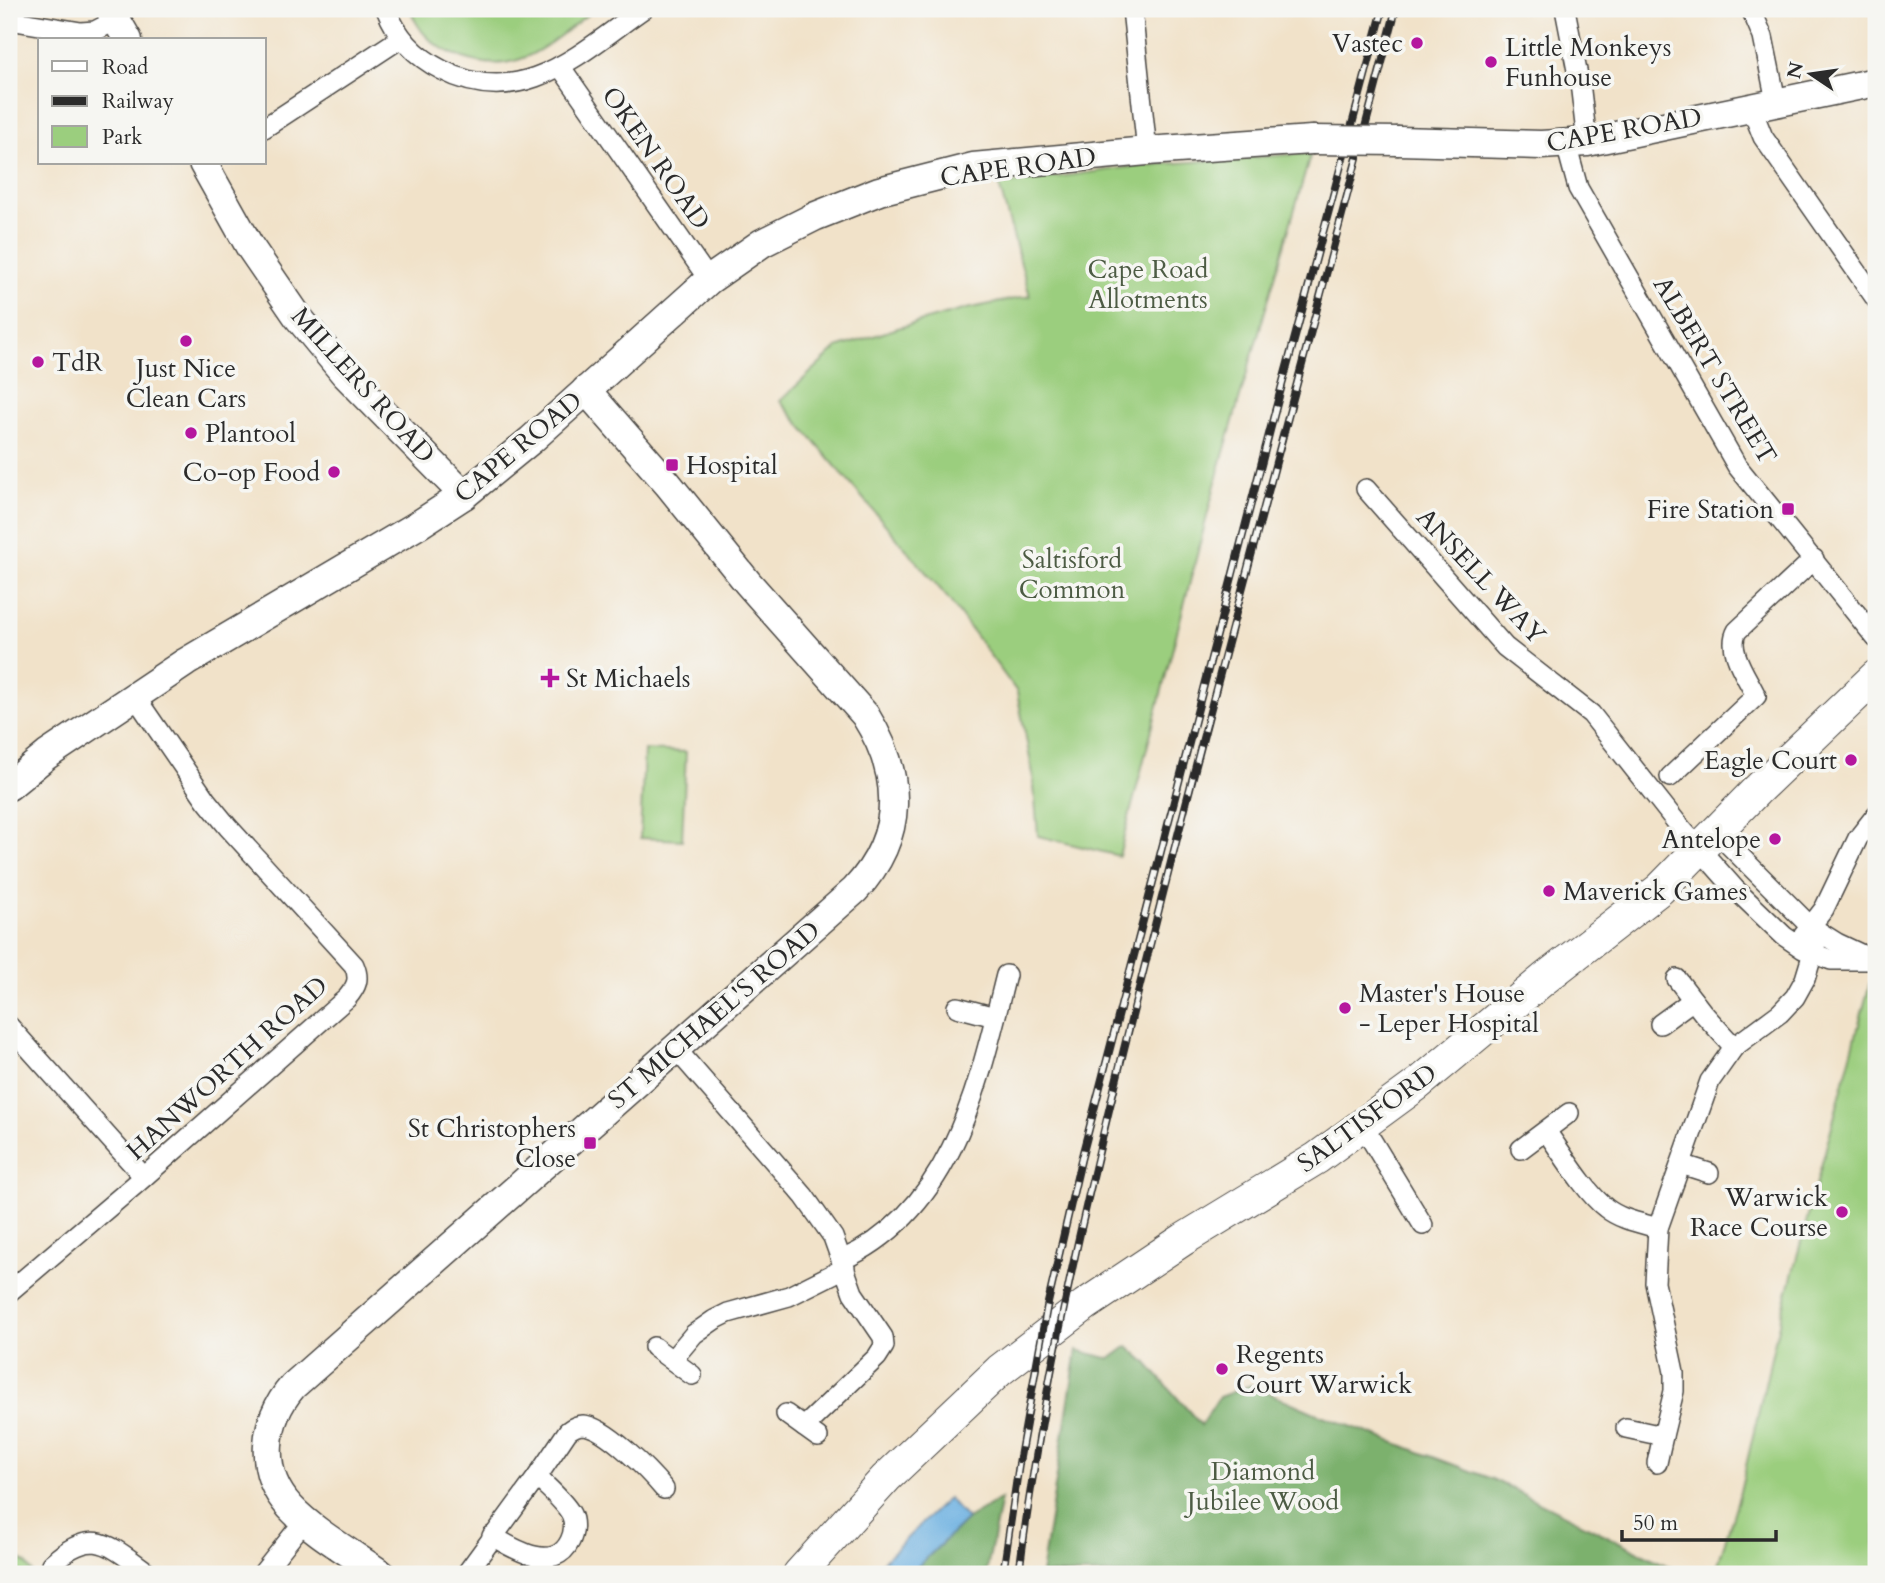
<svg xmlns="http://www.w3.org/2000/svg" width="1885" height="1583" font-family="Cardo,serif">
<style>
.green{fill:#9bce7e;stroke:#637c54;stroke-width:2}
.forest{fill:#7cb16d;stroke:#546e4c;stroke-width:2}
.water{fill:#6cb0e1;stroke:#4c6e86;stroke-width:2}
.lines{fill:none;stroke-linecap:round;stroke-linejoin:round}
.street-casing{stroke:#494643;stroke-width:22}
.secondary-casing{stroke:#494643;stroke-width:31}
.primary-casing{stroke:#494643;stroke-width:34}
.street{stroke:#fff;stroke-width:19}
.secondary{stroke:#fff;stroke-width:28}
.primary{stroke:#fff;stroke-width:32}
.rail-casing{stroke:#2b2b2b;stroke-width:8}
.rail{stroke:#f6f6f2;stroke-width:5;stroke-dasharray:16;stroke-linecap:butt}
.secondary-bridge-casing{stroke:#494643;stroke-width:31;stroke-linecap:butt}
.secondary-bridge{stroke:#fff;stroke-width:28}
.poi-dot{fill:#b5179e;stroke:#f6f6f2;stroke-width:2.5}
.labels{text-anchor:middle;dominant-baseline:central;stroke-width:7;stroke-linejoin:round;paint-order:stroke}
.poi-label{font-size:26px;fill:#2b2b2b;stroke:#f6f6f2;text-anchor:start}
.street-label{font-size:26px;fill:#2b2b2b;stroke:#f6f6f2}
.park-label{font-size:26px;fill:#4d5c44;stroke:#f6f6f2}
</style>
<rect width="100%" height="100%" fill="#f6f6f2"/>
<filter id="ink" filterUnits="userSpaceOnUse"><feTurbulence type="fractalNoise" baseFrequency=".0143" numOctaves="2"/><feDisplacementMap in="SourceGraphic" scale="14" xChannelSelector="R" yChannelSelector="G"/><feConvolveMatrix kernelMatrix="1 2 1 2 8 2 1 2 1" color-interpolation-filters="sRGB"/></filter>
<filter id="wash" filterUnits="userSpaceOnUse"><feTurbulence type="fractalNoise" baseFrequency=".00686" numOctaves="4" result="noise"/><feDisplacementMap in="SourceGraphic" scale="28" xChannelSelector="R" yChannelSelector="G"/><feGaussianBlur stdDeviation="1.57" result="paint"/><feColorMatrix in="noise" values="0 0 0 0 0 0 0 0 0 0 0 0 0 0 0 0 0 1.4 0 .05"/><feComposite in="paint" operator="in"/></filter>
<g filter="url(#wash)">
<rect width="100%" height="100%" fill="#f1e2c9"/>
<g class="green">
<path d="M410 9H595C546 45 516 82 453 54 431 44 418 31 410 9Z"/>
<polygon points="1311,153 1220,466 1119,856 1038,836 1033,774 1017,692 947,597 780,401 837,348 898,328 966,309 1030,296 999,185 1137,166"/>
<polygon points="644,750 686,752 682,840 640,838"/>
<polygon points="1870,983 1876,985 1876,1574 1715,1574 1739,1496 1778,1328"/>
<polygon points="9,1551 26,1563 33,1574 9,1574"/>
</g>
<g class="forest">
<polygon points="1128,1346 1146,1362 1201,1425 1219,1397 1251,1385 1315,1413 1492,1479 1684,1574 1041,1574 1077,1350 1110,1359"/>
<polygon points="1001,1499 986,1574 938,1574 935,1572 932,1574 910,1574 967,1519"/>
</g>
<polygon class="water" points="948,1498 967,1519 910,1574 870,1574"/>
</g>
<g filter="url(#ink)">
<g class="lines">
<g class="street-casing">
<g id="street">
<path d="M386 9C397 37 416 57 442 70 522 112 581 52 643 9"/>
<polyline points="1132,9 1147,151"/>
<polyline points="1565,9 1581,91 1587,142"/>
<polyline points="1751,9 1763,37 1776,101"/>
<polyline points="9,20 81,32 95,31 116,20"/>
<polyline points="560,66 709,280"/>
<polyline points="1751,107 1763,137 1876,299"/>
<polyline points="264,128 401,38"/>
<polyline points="1566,144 1578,188 1737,466 1876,638"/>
<polyline points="1366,489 1505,647 1591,714 1681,828 1735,889 1784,936 1803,949 1831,960 1876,960"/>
<path d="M1670 777 1756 696C1748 678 1726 650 1737 631L1814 559"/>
<polyline points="1716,832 1810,926 1837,943 1869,958"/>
<polyline points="1803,936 1824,909 1858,838 1876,815"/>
<polyline points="1677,979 1703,1013 1734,1047"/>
<polyline points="957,1007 995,1017"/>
<polyline points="1660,1024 1693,1000"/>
<polyline points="9,1026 144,1177"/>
<polyline points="676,1049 804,1196 833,1237 853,1293 883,1337 884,1346 877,1357 804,1427"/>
<polyline points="1363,1126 1423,1225"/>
<path d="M1546 1131C1562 1153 1585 1192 1606 1208 1621 1220 1641 1223 1658 1228"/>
<polyline points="1521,1149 1569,1113"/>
<polyline points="1681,1164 1709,1173"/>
<path d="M842 1260C954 1210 979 1082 1006 975"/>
<path d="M9 1292 136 1184 347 998C357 986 360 979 354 965L228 827 206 800 134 695"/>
<polyline points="654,1347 692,1375"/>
<polyline points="672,1360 694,1334 714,1320 728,1313 789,1296 845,1268"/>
<polyline points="786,1414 818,1437"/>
<polyline points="1626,1428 1663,1436 1657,1463"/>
<polyline points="1663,1436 1674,1391 1674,1372 1655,1283 1658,1228 1710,1081 1734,1047 1780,1013 1795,997 1805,979 1819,933"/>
<path d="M492 1536C514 1549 554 1574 570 1541 574 1533 575 1522 571 1514 564 1501 548 1488 537 1477"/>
<path d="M51 1564C94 1524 110 1546 150 1574"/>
<polyline points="262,1574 305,1520"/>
<path d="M466 1574 537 1477 568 1431C572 1428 577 1425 583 1425 605 1426 650 1472 664 1489"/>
</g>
</g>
<g class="secondary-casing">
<g id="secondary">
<polyline points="110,9 128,40"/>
<polyline points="1399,141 1541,145 1587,142 1876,82"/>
<polyline points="203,163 250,247 298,317 345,374 464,495"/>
<polyline points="9,786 47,755 186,662 418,525 464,495 531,440 709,280 762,243 816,216 879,191 973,167 1147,151 1312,140"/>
<path d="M381 1574C354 1555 313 1532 290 1507 257 1471 263 1421 293 1386L855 890C905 836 903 775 865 715L748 583 668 484 586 390"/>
</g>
</g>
<g class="primary-casing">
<polyline id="primary" points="799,1574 886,1478 1000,1370 1085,1305 1184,1239 1317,1158 1418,1084 1544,979 1660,889 1756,791 1876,676"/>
</g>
<use href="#street" class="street"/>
<use href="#secondary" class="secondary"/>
<use href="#primary" class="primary"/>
<g class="rail-casing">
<g id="rail">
<polyline points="1003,1574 1020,1457 1047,1307 1081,1160 1274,415 1383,9"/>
<path d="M1019 1574C1046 1354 1101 1139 1155 925 1232 619 1317 314 1396 9"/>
</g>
</g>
<use href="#rail" class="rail"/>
<g class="secondary-bridge-casing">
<polyline id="secondary-bridge" points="1312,140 1399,141"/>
</g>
<use href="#secondary-bridge" class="secondary-bridge"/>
</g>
</g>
<g class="poi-dot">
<circle cx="1417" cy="43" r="7"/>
<circle cx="1491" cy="62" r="7"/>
<circle cx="186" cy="341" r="7"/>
<circle cx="38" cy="362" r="7"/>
<circle cx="191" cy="433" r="7"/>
<rect x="665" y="458" width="14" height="14" rx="3.5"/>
<circle cx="334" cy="472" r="7"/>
<rect x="1781" y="502" width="14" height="14" rx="3.5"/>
<path d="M546.5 667.5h7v7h7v7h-7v7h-7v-7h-7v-7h7z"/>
<circle cx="1851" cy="760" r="7"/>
<circle cx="1775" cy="839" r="7"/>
<circle cx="1549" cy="891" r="7"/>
<circle cx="1345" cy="1008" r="7"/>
<rect x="583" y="1136" width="14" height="14" rx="3.5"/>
<circle cx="1842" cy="1212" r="7"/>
<circle cx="1222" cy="1369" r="7"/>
</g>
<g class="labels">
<g class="poi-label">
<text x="1403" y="43" text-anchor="end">Vastec</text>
<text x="1505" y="47">Little Monkeys<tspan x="1505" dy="30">Funhouse</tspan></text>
<text x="52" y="362">TdR</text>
<text x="186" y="368" text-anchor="middle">Just Nice<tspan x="186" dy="30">Clean Cars</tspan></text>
<text x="205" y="433">Plantool</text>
<text x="686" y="465">Hospital</text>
<text x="320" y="472" text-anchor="end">Co-op Food</text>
<text x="1774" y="509" text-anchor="end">Fire Station</text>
<text x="566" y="678">St Michaels</text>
<text x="1837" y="760" text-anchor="end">Eagle Court</text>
<text x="1761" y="839" text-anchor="end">Antelope</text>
<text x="1563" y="891">Maverick Games</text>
<text x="1359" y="993">Master's House<tspan x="1359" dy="30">- Leper Hospital</tspan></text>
<text x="576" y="1128" text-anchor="end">St Christophers<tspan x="576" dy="30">Close</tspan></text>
<text x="1828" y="1197" text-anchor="end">Warwick<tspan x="1828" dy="30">Race Course</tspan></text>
<text x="1236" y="1354">Regents<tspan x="1236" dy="30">Court Warwick</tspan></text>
</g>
<g class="street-label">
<text transform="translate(1624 130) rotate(-10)">CAPE ROAD</text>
<text transform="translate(656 158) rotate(55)">OKEN ROAD</text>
<text transform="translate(1018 167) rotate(-8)">CAPE ROAD</text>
<text transform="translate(1715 370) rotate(59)">ALBERT STREET</text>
<text transform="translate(363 385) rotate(48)">MILLERS ROAD</text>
<text transform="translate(518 447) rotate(-40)">CAPE ROAD</text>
<text transform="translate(1481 576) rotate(47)">ANSELL WAY</text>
<text transform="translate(714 1015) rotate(-41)">ST MICHAEL'S ROAD</text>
<text transform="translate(227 1068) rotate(-42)">HANWORTH ROAD</text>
<text transform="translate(1367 1118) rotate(-36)">SALTISFORD</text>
</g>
<g class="park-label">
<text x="1148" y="269">Cape Road<tspan x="1148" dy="30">Allotments</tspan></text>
<text x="1072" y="559">Saltisford<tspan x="1072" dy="30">Common</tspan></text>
<text x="1263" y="1471">Diamond<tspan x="1263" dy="30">Jubilee Wood</tspan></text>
</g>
</g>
<rect width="1885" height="1583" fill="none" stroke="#f6f6f2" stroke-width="35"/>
<rect x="38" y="38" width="228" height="126" fill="#f6f6f2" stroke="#a5a5a2" stroke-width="2"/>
<rect x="52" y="61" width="35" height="10" fill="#ffffff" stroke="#a5a5a2" stroke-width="2"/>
<text x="102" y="74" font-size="21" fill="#2b2b2b">Road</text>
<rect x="52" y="96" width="35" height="10" fill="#2b2b2b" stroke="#a5a5a2" stroke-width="2"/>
<text x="102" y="108" font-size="21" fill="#2b2b2b">Railway</text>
<rect x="52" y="126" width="35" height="21" fill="#9bce7e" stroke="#a5a5a2" stroke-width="2"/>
<text x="102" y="144" font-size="21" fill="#2b2b2b">Park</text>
<g transform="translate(1811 74) rotate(283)" stroke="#f6f6f2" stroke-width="5" paint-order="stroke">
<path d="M0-5L12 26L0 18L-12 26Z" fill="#2b2b2b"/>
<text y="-10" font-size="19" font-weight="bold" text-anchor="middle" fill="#2b2b2b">N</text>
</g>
<path d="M1622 1530v10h154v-10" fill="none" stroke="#2b2b2b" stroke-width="3.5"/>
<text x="1633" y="1530" font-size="21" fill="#2b2b2b" stroke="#f6f6f2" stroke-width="5" paint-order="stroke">50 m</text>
</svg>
